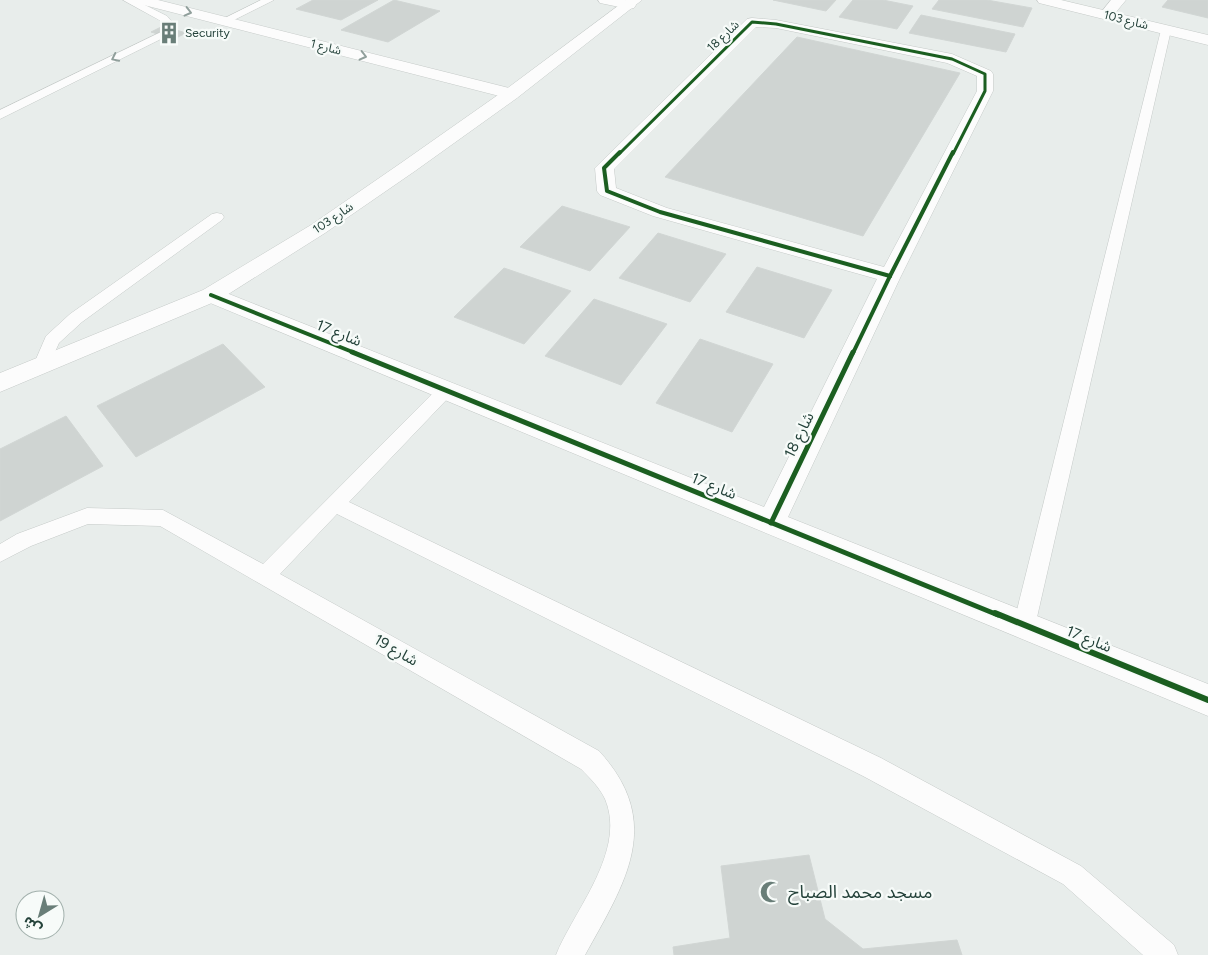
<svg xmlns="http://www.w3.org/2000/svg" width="1208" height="955" font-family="Figtree,'Noto Sans Arabic',sans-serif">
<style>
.building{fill:#cfd4d2;stroke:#d1d6d4}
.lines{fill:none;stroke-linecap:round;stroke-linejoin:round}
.service-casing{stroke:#c5cac8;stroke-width:1}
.minor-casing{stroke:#c5cac8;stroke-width:1}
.tertiary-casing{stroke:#c5cac8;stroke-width:1}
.service{fill:#fcfcfc;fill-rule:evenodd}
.minor{fill:#fcfcfc;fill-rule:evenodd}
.tertiary{fill:#fcfcfc;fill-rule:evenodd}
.cycleway-far3-casing{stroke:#f7fbf9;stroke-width:5}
.cycleway-far2-casing{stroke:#f7fbf9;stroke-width:6}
.cycleway-far1-casing{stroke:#f7fbf9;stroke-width:8}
.cycleway-casing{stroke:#f7fbf9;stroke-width:9}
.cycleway-far3{stroke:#1b5e20;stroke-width:3}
.cycleway-far2{stroke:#1b5e20;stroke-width:4}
.cycleway-far1{stroke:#1b5e20;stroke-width:5}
.cycleway{stroke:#1b5e20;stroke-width:6}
.oneway{stroke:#909f9b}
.labels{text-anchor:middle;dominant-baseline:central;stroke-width:4.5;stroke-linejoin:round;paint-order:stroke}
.far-street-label{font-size:12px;fill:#24423a;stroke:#f7fbf9}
.far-poi-label{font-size:12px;fill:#24423a;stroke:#f7fbf9;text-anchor:start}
.street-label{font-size:15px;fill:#24423a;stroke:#f7fbf9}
.near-poi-label{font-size:18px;fill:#24423a;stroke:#f7fbf9;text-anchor:start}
</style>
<rect width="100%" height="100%" fill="#e8edeb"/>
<g class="building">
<polygon points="313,0 378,0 341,20 296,9"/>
<polygon points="394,0 440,11 388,42 341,30"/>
<polygon points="773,0 836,0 826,11"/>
<polygon points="853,0 883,0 913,6 897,29 839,17"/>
<polygon points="939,0 987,0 1032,8 1023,27 932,9"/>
<polygon points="1168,0 1208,0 1208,18 1162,7"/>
<polygon points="921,15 1015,34 1006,52 909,33"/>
<polygon points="163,26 186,33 174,39 151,32"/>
<polygon points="797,37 960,73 863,236 665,177"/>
<polygon points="562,206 630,227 590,271 520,247"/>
<polygon points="658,233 726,254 690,302 619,278"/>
<polygon points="757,267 832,290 804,338 726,312"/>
<polygon points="504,268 571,291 524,344 454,317"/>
<polygon points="594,299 667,324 621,385 545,356"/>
<polygon points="700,339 773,364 732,432 656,403"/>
<polygon points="223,344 265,387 136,457 97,406"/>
<polygon points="66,416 103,466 0,521 0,449"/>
<polygon points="809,855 825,919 863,949 957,940 962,955 674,955 673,947 730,938 721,866"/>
</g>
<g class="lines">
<g class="service-casing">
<g id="service">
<polygon points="123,0 135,0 167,16 173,23 173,28 168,31 164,30 163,24 159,20"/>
<polygon points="261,0 274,0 228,23 224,24 219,21"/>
<polygon points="1166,27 1171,30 1035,626 1032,633 1024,636 1016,633 1013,626 1161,30"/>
<polygon points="161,32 165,33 166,35 165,37 0,119 0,110"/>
<polygon points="217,213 222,214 224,217 222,220 82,322 59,343 47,370 41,372 35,370 33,366 46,336 70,314 212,214"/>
<path d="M446 384 452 386 455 390 452 394 349 502 881 758 1081 866 1174 945 1178 955H1143L1063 884 863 776 337 514 280 574 599 751C665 823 625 883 585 955H556C574 910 627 851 605 799 600 788 590 778 581 769L160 526 88 524 31 546 0 562V544L17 534 87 508 163 510 263 564 440 386Z"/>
</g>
</g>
<g class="minor-casing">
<g id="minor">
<polygon points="134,0 158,0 517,90 519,94 517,98 511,99 136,3"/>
<polygon points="598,0 625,0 634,2 636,5 634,8 629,9 600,3"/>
<polygon points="1111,0 1126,0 1111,18 1101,18 1099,15"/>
<path d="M752 18 776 20 952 54 991 71 993 74V91L901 276 788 517 1208 684V716L203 300 200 295 203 290 211 288 219 290 764 507 877 279 653 216 600 195 597 191 595 168 747 19ZM756 27 776 28 947 63 977 76V91L884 267 667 208 616 188 614 169Z"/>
</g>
</g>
<g class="tertiary-casing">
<g id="tertiary">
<polygon points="626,0 642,0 517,98 415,171 325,233 219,300 0,392 0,373 203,290 311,225 401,163 505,90"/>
<polygon points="1037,0 1061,0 1208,35 1208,45 1039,3"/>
</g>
</g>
<use href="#service" class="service"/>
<use href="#minor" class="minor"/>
<use href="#tertiary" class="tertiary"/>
<g class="cycleway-far3-casing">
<polyline id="cycleway-far3" points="619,154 752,22 776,24 952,59 985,74 985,91 953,154"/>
</g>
<g class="cycleway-far2-casing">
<g id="cycleway-far2">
<polyline points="620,152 604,168 607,191 660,212 890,276"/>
<polyline points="890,276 953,152"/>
<polyline points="211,295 355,353"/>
<polyline points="853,353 890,276"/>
</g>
</g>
<g class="cycleway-far1-casing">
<g id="cycleway-far1">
<polyline points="352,352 998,615"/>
<polyline points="771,523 853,352"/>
</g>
</g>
<g class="cycleway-casing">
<polyline id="cycleway" points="995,613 1208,700"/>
</g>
<use href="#cycleway-far3" class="cycleway-far3"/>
<use href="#cycleway-far2" class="cycleway-far2"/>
<use href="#cycleway-far1" class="cycleway-far1"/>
<use href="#cycleway" class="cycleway"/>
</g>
<defs><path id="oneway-chevron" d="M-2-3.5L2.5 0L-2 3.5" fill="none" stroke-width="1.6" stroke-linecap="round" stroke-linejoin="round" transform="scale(1.25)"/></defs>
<g class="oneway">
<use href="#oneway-chevron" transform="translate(188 12) rotate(14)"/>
<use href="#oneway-chevron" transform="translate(363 56) rotate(14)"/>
<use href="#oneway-chevron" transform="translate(115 58) rotate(154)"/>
</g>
<defs>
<g id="building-bare" transform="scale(1.725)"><path d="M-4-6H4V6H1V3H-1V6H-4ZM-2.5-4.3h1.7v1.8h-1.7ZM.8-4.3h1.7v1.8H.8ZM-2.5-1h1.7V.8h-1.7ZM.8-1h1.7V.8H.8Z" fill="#697e78" stroke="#f7fbf9" stroke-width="2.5" paint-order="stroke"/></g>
<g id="mosque-bare" transform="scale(1.725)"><path d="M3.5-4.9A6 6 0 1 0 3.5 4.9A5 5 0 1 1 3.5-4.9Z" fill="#697e78" stroke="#f7fbf9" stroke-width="2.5" paint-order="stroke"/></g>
</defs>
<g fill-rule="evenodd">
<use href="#building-bare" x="169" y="33"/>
<use href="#mosque-bare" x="771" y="892"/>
</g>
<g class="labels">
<g class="far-street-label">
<text transform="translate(1126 20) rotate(14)">شارع 103</text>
<text transform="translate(723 36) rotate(-44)">شارع 18</text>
<text transform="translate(326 47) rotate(14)">شارع 1</text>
<text transform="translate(333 218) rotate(-34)">شارع 103</text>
</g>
<g class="far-poi-label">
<text x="185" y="33">Security</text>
</g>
<g class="street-label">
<text transform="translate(339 333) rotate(22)">شارع 17</text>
<text transform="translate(799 435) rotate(-64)">شارع 18</text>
<text transform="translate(714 486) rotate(22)">شارع 17</text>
<text transform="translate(1089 639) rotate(22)">شارع 17</text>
<text transform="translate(396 650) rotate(30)">شارع 19</text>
</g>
<g class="near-poi-label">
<text x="788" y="892">مسجد محمد الصباح</text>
</g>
</g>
<g transform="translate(40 915) rotate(217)"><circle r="24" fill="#f7fbf9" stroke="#a3b1ad"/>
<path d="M0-4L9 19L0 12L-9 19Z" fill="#697e78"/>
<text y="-8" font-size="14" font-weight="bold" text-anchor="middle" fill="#24423a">ش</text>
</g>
</svg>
